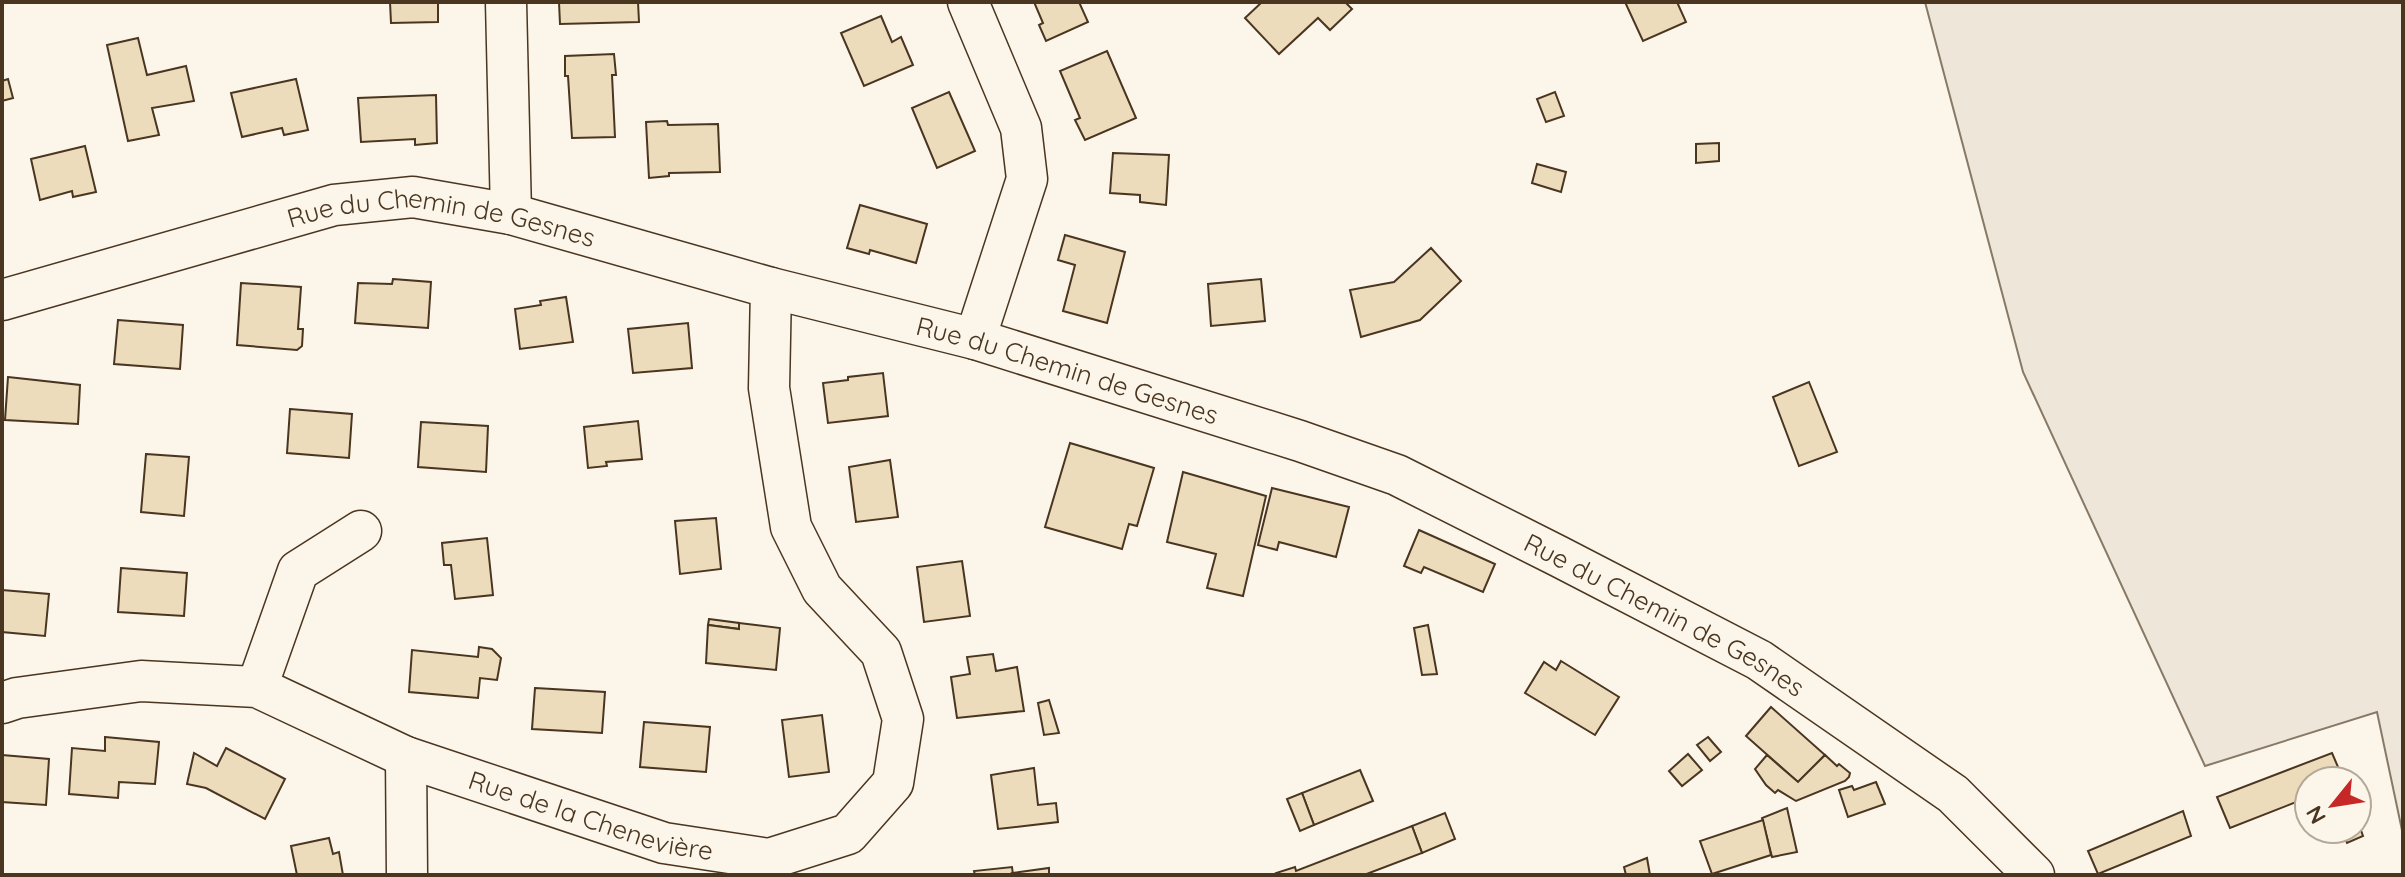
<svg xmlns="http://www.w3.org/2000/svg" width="2405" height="877" font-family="Quicksand,sans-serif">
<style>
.green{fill:#ede6d9;stroke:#887966;stroke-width:2}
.building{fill:#ecdcbc;stroke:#4a3520;stroke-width:2}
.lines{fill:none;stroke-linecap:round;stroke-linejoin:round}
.minor-casing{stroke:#4a3520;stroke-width:43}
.minor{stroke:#fbf6e9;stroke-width:40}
.labels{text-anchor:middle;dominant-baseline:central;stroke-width:6;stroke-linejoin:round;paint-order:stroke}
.street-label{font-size:26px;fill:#4a3520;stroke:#fbf6e9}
</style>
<rect width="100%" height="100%" fill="#fbf6e9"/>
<polygon class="green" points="1925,2 2403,2 2403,835 2377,712 2205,766 2023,372"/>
<g class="building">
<polygon points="390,2 438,2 438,22 391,23"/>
<polygon points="559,2 638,2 639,22 560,24"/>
<polygon points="1034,2 1079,2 1088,22 1046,41 1039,25 1043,23"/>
<polygon points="1262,2 1345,2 1352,9 1330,30 1318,18 1279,54 1245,18"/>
<polygon points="1625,2 1677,2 1686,22 1643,41"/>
<polygon points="881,16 892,42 901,37 913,65 864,86 841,33"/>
<polygon points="138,38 147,75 186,66 194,101 152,108 159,135 128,141 107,45"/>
<polygon points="1107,51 1136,118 1085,140 1075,120 1080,118 1060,71"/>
<polygon points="614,54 616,75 612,75 615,137 572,138 568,76 565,76 565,56"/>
<polygon points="8,79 13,98 2,101 2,81"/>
<polygon points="296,79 308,130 284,135 282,128 242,137 231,93"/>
<polygon points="949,92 975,151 937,168 912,108"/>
<polygon points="1555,92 1564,116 1546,122 1537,99"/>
<polygon points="436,95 437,143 415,145 415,139 361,142 358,98"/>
<polygon points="667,121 668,125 718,124 720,172 669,173 669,176 649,178 646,122"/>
<polygon points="1719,143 1719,161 1696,163 1696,144"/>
<polygon points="85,146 96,192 73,197 72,191 40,200 31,159"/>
<polygon points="1113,153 1169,155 1166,205 1140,202 1140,195 1110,193"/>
<polygon points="1537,164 1566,172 1561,192 1532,183"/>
<polygon points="860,205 927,224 916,263 870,250 869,254 847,248"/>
<polygon points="1065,235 1125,252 1107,323 1063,311 1075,265 1058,260"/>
<polygon points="1431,248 1461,281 1420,320 1361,337 1350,290 1394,282"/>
<polygon points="393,279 431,282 428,328 355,323 358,283 392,284"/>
<polygon points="1261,279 1265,321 1211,326 1208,284"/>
<polygon points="241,283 301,287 298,329 303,329 302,346 297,350 237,345"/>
<polygon points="566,297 573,342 520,349 515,309 541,305 540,301"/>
<polygon points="118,320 183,325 180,369 114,364"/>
<polygon points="688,323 692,368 633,373 628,329"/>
<polygon points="883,373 888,416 828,423 823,383 848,380 848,377"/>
<polygon points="8,377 80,385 78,424 5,420"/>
<polygon points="1809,382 1837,452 1799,466 1773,397"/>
<polygon points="290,409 352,414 349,458 287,453"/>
<polygon points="638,421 642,459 606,462 607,466 588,468 584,427"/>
<polygon points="421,422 488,426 486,472 418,467"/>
<polygon points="1070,443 1154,468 1137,526 1129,524 1122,549 1045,527"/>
<polygon points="146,454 189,457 184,516 141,512"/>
<polygon points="890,460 898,517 856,522 849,467"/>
<polygon points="1183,472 1266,496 1243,596 1207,588 1216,554 1167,542"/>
<polygon points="1272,488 1349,507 1336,557 1279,542 1277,550 1258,545"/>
<polygon points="716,518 721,569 680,574 675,521"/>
<polygon points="1419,530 1495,564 1483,592 1424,567 1421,573 1404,566"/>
<polygon points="487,538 493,595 455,599 451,565 444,565 442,543"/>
<polygon points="962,561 970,616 924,622 917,567"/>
<polygon points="121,568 187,573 184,616 118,612"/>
<polygon points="2,590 49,594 45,636 2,632"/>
<polygon points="709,619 739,623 739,629 708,625"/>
<polygon points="739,623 780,628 776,670 706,663 708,625 739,629"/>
<polygon points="1428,625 1437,674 1422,675 1414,628"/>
<polygon points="479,647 492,649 501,658 497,680 480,678 478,698 409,692 412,650 478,657"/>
<polygon points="993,654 996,671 1017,667 1024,711 957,718 951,677 970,674 967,657"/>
<polygon points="1561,661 1619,697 1595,735 1525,693 1544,662 1556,670"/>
<polygon points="535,688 605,692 602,733 532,729"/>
<polygon points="1049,700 1059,733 1044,735 1038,703"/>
<polygon points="1771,707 1825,755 1798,782 1746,736"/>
<polygon points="822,715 829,772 789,777 782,720"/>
<polygon points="644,722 710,727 706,772 640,767"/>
<polygon points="105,737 159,742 155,784 119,782 118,798 69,794 72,748 105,751"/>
<polygon points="1708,737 1721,752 1710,761 1697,745"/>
<polygon points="226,748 285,779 265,819 206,788 187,784 194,753 217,766"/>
<polygon points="2332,753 2344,781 2309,781 2309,797 2230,828 2217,797"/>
<polygon points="1688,754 1702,770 1682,786 1669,771"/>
<polygon points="2,755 49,759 46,805 2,802"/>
<polygon points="1767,755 1798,782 1825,755 1837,766 1839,764 1850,773 1849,777 1845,781 1796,801 1778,790 1775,793 1766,785 1755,769"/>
<polygon points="1034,768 1038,805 1056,803 1058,822 998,829 991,775"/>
<polygon points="1360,770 1373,801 1314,825 1302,793"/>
<polygon points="1876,782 1885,804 1848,817 1839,790 1852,786 1854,790"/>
<polygon points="1302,793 1314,825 1300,831 1287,799"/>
<polygon points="1787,808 1797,852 1772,857 1762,818"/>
<polygon points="2183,811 2191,836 2098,874 2088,851"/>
<polygon points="1445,813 1455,839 1422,853 1412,826"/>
<polygon points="2357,819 2363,836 2347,843 2342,829 2357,829"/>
<polygon points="1763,820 1771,855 1712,874 1700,841"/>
<polygon points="1412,826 1422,853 1364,875 1277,875 1276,873 1295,867 1296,871"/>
<polygon points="329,838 333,854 339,852 343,875 297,875 291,846"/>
<polygon points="1647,858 1650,875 1626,875 1624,867"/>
<polygon points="1012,867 1013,875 975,875 974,871"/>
<polygon points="1049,868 1049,875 1013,875 1012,873"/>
</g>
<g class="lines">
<g class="minor-casing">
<g id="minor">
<polyline points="506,2 511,214"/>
<polyline points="968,2 1021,128 1027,179 975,339"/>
<path id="s1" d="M2 300 334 205 413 197 511 214 771 288 975 339 1300 441 1397 475 1558 556 1759 660 1953 794 2034 875"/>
<polyline points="257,687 298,571 361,531"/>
<path id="s2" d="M2 703 17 698 141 681 257 687 406 757 664 843 769 859 848 834 893 783 903 719 881 652 822 589 791 527 769 388 771 288"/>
<polyline points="406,757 407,875"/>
</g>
</g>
<use href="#minor" class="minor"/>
</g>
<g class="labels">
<g class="street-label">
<text stroke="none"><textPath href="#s1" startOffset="454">Rue du Chemin de Gesnes</textPath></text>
<text stroke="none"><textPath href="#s1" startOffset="1102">Rue du Chemin de Gesnes</textPath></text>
<text stroke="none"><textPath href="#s1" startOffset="1750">Rue du Chemin de Gesnes</textPath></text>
<text stroke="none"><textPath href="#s2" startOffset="616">Rue de la Chenevière</textPath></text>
</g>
</g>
<rect width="2405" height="877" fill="none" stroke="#4a3520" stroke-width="8"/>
<g transform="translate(2333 805) rotate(240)"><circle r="38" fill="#fbf6e9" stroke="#b4a999" stroke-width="2"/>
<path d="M0-6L14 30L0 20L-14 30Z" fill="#c62828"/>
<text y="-12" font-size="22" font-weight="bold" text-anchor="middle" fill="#4a3520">N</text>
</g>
</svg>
